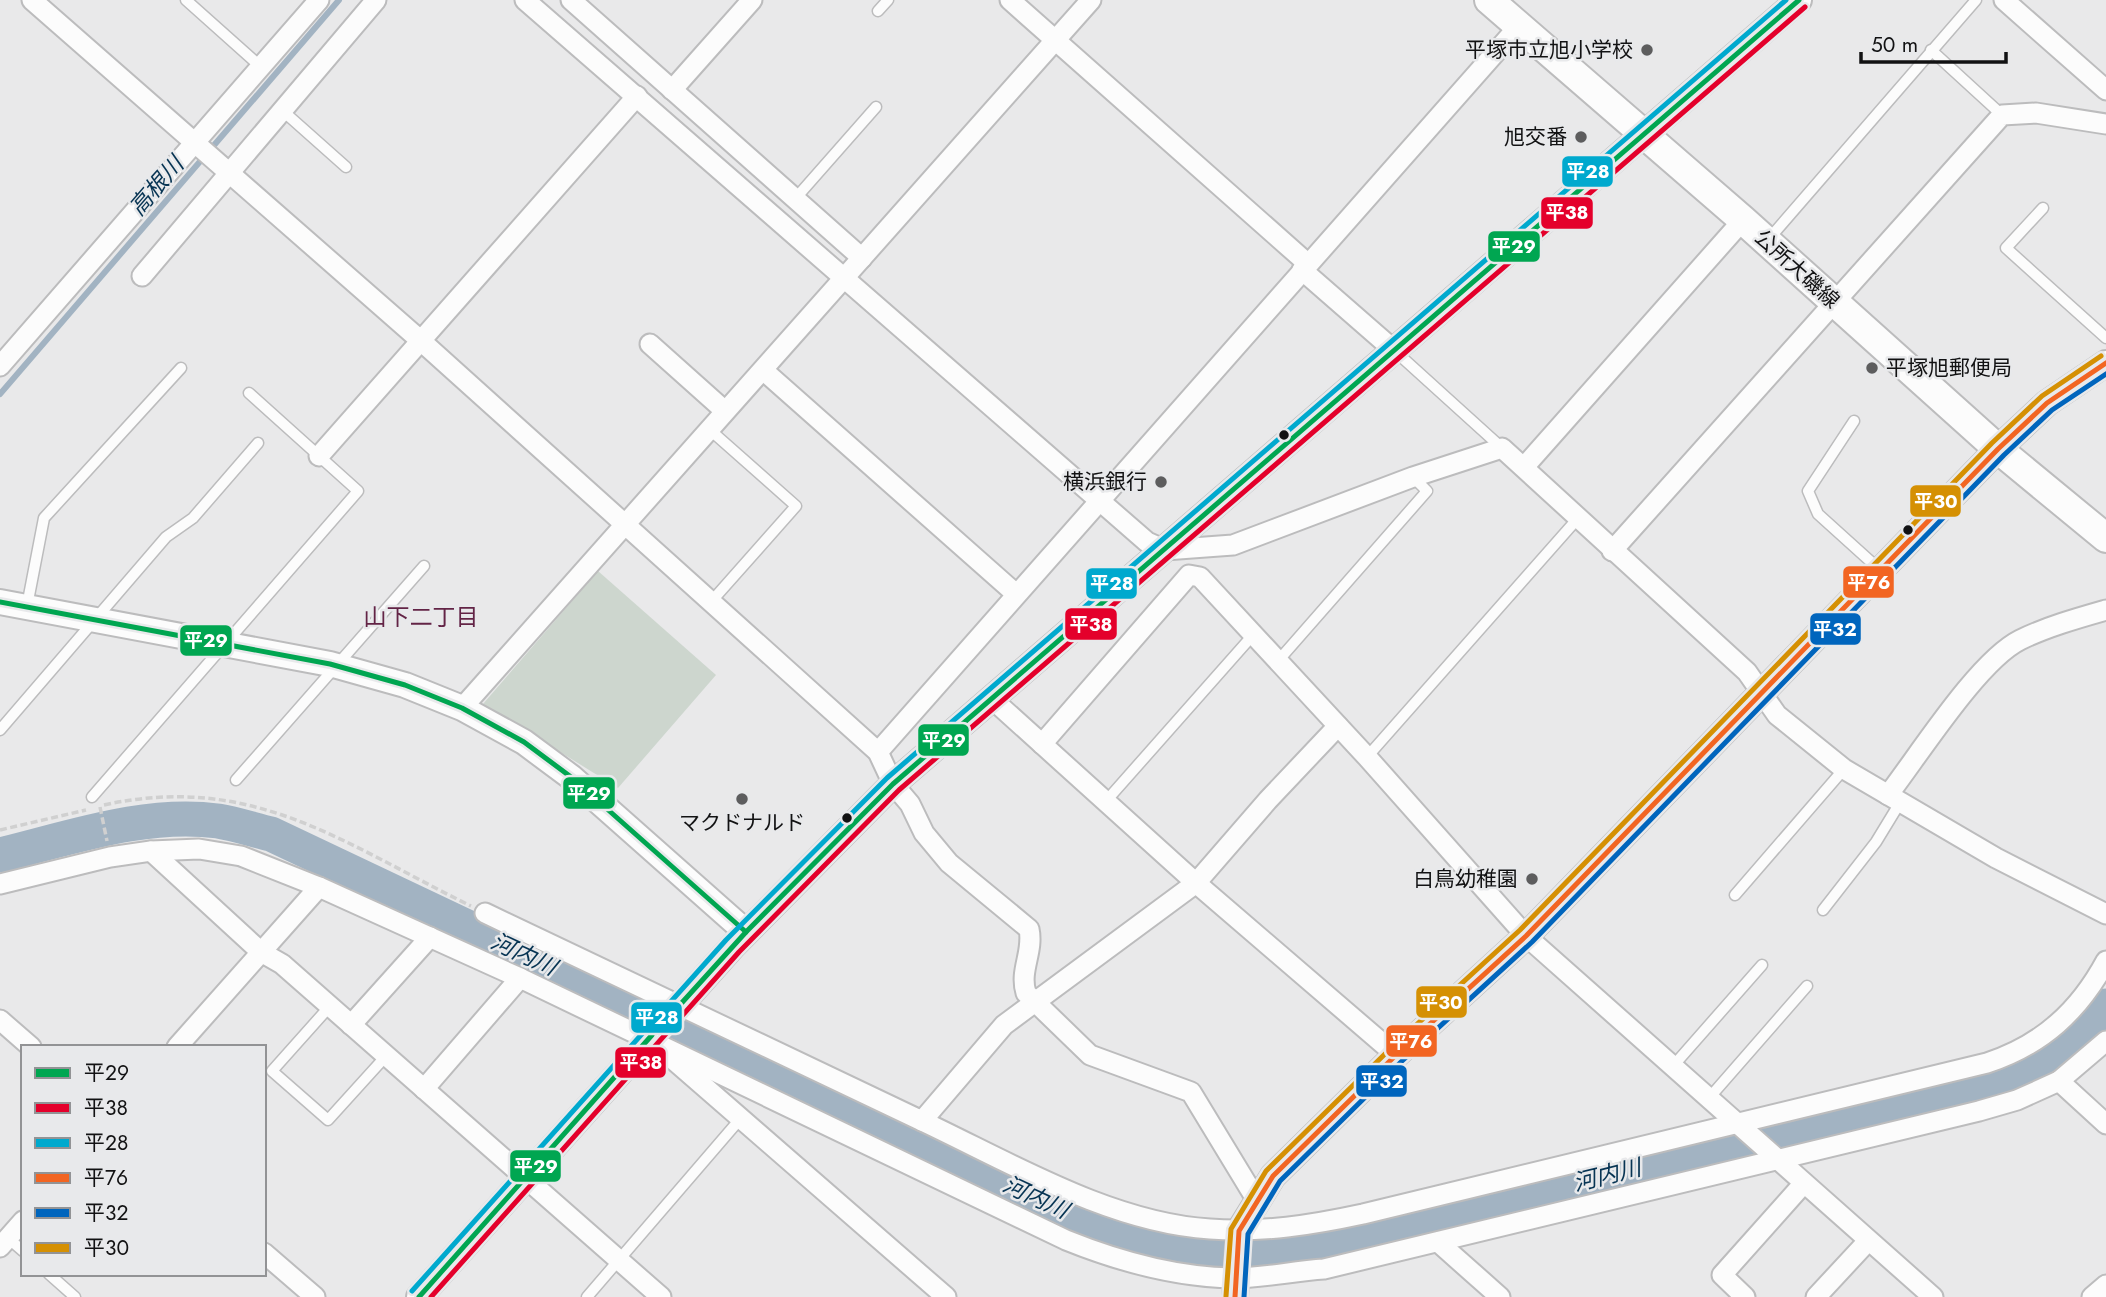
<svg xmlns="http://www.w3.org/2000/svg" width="2106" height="1297" font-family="Jost,'Noto Sans JP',sans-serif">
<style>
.green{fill:#cdd6ce}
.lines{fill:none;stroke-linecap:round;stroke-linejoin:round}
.stream{stroke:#a2b3c2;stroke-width:6}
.river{stroke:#a2b3c2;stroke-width:35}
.service-casing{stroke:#bcbcbd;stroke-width:13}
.minor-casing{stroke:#bcbcbd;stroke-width:23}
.tertiary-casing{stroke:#bcbcbd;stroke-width:28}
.secondary-casing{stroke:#bcbcbd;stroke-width:32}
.path{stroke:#d0d0d0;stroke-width:3.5;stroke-dasharray:7 3.5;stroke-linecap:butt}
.service{stroke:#fcfcfc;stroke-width:10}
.minor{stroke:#fcfcfc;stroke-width:19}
.tertiary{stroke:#fcfcfc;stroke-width:24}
.secondary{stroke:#fcfcfc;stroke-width:28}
.bus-1-casing{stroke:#e8e9eb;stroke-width:10}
.bus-2-casing{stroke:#e8e9eb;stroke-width:10}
.bus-3-casing{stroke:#e8e9eb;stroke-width:10}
.bus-4-casing{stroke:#e8e9eb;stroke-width:10}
.bus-5-casing{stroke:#e8e9eb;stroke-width:10}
.bus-6-casing{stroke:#e8e9eb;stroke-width:10}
.bus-1{stroke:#00a651;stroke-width:5}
.bus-2{stroke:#e4002b;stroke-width:5}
.bus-3{stroke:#00a9ce;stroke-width:5}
.bus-4{stroke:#f26522;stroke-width:5}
.bus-5{stroke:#0065bd;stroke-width:5}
.bus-6{stroke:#d59003;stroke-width:5}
.poi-dot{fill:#5d5d5e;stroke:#e8e9eb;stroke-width:2.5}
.bus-dot{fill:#121213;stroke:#e8e9eb;stroke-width:2.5}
.labels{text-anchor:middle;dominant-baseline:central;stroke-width:5;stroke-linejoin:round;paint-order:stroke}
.poi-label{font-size:21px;fill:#121213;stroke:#e8e9eb;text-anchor:end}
.street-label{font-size:21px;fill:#121213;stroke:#e8e9eb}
.water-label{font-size:23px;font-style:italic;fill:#073453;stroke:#e8e9eb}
.neighbourhood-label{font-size:23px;fill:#632446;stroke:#e8e9eb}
.line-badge{stroke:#e8e9eb;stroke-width:2.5}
.badge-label{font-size:19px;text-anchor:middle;font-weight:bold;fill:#fff}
</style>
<rect width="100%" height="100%" fill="#e9e9ea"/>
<polygon class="green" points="598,571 716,675 618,788 483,704"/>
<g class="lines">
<polyline class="stream" points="0,394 339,0"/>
<path class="river" d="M0 855C70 838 146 811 218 821 236 824 254 830 271 834L1061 1209C1081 1218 1100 1228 1121 1235 1183 1257 1257 1249 1321 1244L2012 1077 2063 1045 2106 1006"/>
<g class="service-casing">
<g id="service">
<polyline points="186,0 261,67"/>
<polyline points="878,11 888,0"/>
<polyline points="1931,50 2002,115"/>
<polyline points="283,111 346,167"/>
<polyline points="795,199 876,107"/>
<polyline points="2043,208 2006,248 2106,338"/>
<polyline points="1768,240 1976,0"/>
<polyline points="1396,352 1502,448"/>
<polyline points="1854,421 1808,491 1818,514 1880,570"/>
<polyline points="709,429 796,506 710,603"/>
<polyline points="27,606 44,518 181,368"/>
<polyline points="1278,661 1427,491 1413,477"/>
<polyline points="0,730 166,537 193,518 258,443"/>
<polyline points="1367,757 1579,517"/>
<polyline points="236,780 424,566"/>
<polyline points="92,797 358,491 249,393"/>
<polyline points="1107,800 1253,635"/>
<polyline points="1735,895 1844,769"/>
<polyline points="1823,910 1876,842 1901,801"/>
<polyline points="330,1006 272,1071 328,1120 386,1056"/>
<polyline points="1674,1065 1762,965"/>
<polyline points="1710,1097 1807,986"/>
<polyline points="8,1238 23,1251"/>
<polyline points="49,1274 75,1297"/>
<polyline points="587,1297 741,1118"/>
</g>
</g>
<g class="minor-casing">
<g id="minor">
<path d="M32 0 420 340 878 752 893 784 910 804 924 833 949 863 1029 929C1034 952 1019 970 1026 993L1090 1055 1191 1092 1256 1199"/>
<polyline points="525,0 1147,542 1165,550 1233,545 1413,477 1502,448 1747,672 1777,715 1844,769 1996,858 2106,914"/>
<polyline points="571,0 862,258"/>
<polyline points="1010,0 1307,263"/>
<polyline points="2004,0 2106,90"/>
<polyline points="672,90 752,0"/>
<polyline points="1302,270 1396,352"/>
<polyline points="142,276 376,0"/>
<polyline points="650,344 725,411"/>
<polyline points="0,366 319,0"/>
<polyline points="763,370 1016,594"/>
<polyline points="319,456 637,96"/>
<polyline points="1525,466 1743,220"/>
<polyline points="1612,551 2002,115 2036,113 2106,124"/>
<polyline points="991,698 1196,883 1396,1055"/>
<polyline points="462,708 1091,0"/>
<polyline points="1042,744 1189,575 1200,577 1367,757 1526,936 1933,1297"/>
<polyline points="878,752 1518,27"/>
<path d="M1888 795C1919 755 1978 661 2020 640 2046 627 2078 618 2106 610"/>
<polyline points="151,851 261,952 282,964 661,1297"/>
<path d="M0 884 110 857 151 851 199 849 241 856 319 887 520 978 1066 1240C1118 1261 1176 1277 1233 1278 1263 1278 1293 1271 1324 1269L1979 1111 2017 1100 2059 1081 2106 1041"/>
<polyline points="485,913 922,1121 1004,1025 1196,883 1268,800 1338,726"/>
<polyline points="0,1020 31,1047"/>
<polyline points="351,1025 430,937"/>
<polyline points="177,1047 319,887"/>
<polyline points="668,1055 946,1297"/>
<polyline points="2059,1081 2106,1124"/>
<polyline points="424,1089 520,978"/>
<path d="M922 1121C1011 1163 1111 1223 1210 1229 1262 1233 1312 1225 1363 1214L1987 1063C2042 1045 2079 1011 2106 961"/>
<polyline points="1438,1242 1500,1297"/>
<polyline points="0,1247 23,1221"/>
<polyline points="264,1253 315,1297"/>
<polyline points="1745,1297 1722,1275 1804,1183"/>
<polyline points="1816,1297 1868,1241"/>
<polyline points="2092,1297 2106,1285"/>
</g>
</g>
<g class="tertiary-casing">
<g id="tertiary">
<polyline points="0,602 330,664 405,685 462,708 524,742 571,777 746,932"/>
<polyline points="419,1297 733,946 893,784 1799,0"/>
<polyline points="1235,1297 1239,1231 1273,1176 1396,1055 1526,936 1998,449 2047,403 2106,363"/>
</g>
</g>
<g class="secondary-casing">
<polyline id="secondary" points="1489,0 1743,220 1998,449 2106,538"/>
</g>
<g class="path">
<path d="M104 805C253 772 344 844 471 906"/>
<polyline points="100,807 107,841"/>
<polyline points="0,830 86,810"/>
</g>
<use href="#service" class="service"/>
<use href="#minor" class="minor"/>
<use href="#tertiary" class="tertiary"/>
<use href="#secondary" class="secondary"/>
<g class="bus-1-casing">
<g id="bus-1">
<polyline points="0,602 330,664 405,685 462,708 524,742 571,777 746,932"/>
<polyline points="678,1007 746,932 893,784 1799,0"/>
<polyline points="419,1297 652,1035"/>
</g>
</g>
<g class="bus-2-casing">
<polyline id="bus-2" points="431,1297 739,952 899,790 1805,7"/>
</g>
<g class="bus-3-casing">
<polyline id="bus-3" points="412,1291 726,940 887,778 1786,0"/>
</g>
<g class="bus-4-casing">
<polyline id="bus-4" points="1235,1297 1239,1231 1273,1176 1396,1055 1526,936 1998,449 2047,403 2106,363"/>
</g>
<g class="bus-5-casing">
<polyline id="bus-5" points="1244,1297 1248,1234 1280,1181 1402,1061 1532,942 2004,455 2052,410 2106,374"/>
</g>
<g class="bus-6-casing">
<polyline id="bus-6" points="1226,1296 1231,1229 1266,1171 1390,1049 1520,930 1992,443 2042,396 2101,356"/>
</g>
<use href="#bus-1" class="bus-1"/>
<use href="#bus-2" class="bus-2"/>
<use href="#bus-3" class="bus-3"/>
<use href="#bus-4" class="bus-4"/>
<use href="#bus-5" class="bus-5"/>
<use href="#bus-6" class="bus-6"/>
</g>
<g class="poi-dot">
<circle cx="1647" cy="50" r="7"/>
<circle cx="1581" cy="137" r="7"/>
<circle cx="1872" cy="368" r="7"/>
<circle cx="1161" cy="482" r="7"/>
<circle cx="742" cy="799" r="7"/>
<circle cx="1532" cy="879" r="7"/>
</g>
<g class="bus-dot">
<circle cx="1284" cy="435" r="6"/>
<circle cx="1908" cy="530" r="6"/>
<circle cx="847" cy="818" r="6"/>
</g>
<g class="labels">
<g class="poi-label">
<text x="1633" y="50">平塚市立旭小学校</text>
<text x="1567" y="137">旭交番</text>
<text x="1886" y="368" text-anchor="start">平塚旭郵便局</text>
<text x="1147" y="482">横浜銀行</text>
<text x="742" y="823" text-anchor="middle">マクドナルド</text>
<text x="1518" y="879">白鳥幼稚園</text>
</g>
<g class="street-label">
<text transform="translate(1797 269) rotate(42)">公所大磯線</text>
</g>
<g class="water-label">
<text transform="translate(156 186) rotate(-49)">高根川</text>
<text transform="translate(524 954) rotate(25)">河内川</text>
<text transform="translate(1607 1175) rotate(-14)">河内川</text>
<text transform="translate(1036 1197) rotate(25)">河内川</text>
</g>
<g class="neighbourhood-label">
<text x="421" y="617">山下二丁目</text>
</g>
</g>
<g class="line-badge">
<rect x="1561" y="155" width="53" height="33" rx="7" fill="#00a9ce"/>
<rect x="1540" y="196" width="54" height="34" rx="7" fill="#e4002b"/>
<rect x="1487" y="230" width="54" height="33" rx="7" fill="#00a651"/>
<rect x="1909" y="484" width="53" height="34" rx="7" fill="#d59003"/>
<rect x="1842" y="565" width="53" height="34" rx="7" fill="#f26522"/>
<rect x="1085" y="567" width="53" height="33" rx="7" fill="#00a9ce"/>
<rect x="1064" y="607" width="54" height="34" rx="7" fill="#e4002b"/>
<rect x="1809" y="612" width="53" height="34" rx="7" fill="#0065bd"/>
<rect x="179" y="624" width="54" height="33" rx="7" fill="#00a651"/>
<rect x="917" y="723" width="53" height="34" rx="7" fill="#00a651"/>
<rect x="562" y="776" width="54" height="34" rx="7" fill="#00a651"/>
<rect x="1415" y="985" width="53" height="34" rx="7" fill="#d59003"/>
<rect x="630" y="1001" width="53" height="33" rx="7" fill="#00a9ce"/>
<rect x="1385" y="1024" width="53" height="34" rx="7" fill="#f26522"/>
<rect x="614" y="1046" width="53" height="33" rx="7" fill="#e4002b"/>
<rect x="1355" y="1064" width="53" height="34" rx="7" fill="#0065bd"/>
<rect x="509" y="1149" width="53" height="34" rx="7" fill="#00a651"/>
</g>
<g class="badge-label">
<text x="1588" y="178">平28</text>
<text x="1567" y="219">平38</text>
<text x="1514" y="253">平29</text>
<text x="1936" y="508">平30</text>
<text x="1869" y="589">平76</text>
<text x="1112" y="590">平28</text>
<text x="1091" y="631">平38</text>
<text x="1835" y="636">平32</text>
<text x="206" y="647">平29</text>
<text x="944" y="747">平29</text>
<text x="589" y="800">平29</text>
<text x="1441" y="1009">平30</text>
<text x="657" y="1024">平28</text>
<text x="1411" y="1048">平76</text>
<text x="641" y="1069">平38</text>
<text x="1382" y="1088">平32</text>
<text x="536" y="1173">平29</text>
</g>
<rect x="21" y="1045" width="245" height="231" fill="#e8e9eb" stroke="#929395" stroke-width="2"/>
<rect x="35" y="1068" width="35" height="10" fill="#00a651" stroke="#929395" stroke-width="2"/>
<text x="84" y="1080" font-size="21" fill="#121213">平29</text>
<rect x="35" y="1103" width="35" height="10" fill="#e4002b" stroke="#929395" stroke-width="2"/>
<text x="84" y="1115" font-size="21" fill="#121213">平38</text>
<rect x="35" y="1138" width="35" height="10" fill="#00a9ce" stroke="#929395" stroke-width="2"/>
<text x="84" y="1150" font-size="21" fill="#121213">平28</text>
<rect x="35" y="1173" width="35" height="10" fill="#f26522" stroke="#929395" stroke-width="2"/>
<text x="84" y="1185" font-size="21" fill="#121213">平76</text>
<rect x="35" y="1208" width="35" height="10" fill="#0065bd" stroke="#929395" stroke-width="2"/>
<text x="84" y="1220" font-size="21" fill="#121213">平32</text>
<rect x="35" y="1243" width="35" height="10" fill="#d59003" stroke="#929395" stroke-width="2"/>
<text x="84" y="1255" font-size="21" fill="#121213">平30</text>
<path d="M1861 52v10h145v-10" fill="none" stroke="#121213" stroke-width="3.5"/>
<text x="1871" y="52" font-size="21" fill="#121213" stroke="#e8e9eb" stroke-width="5" paint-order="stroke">50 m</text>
</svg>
